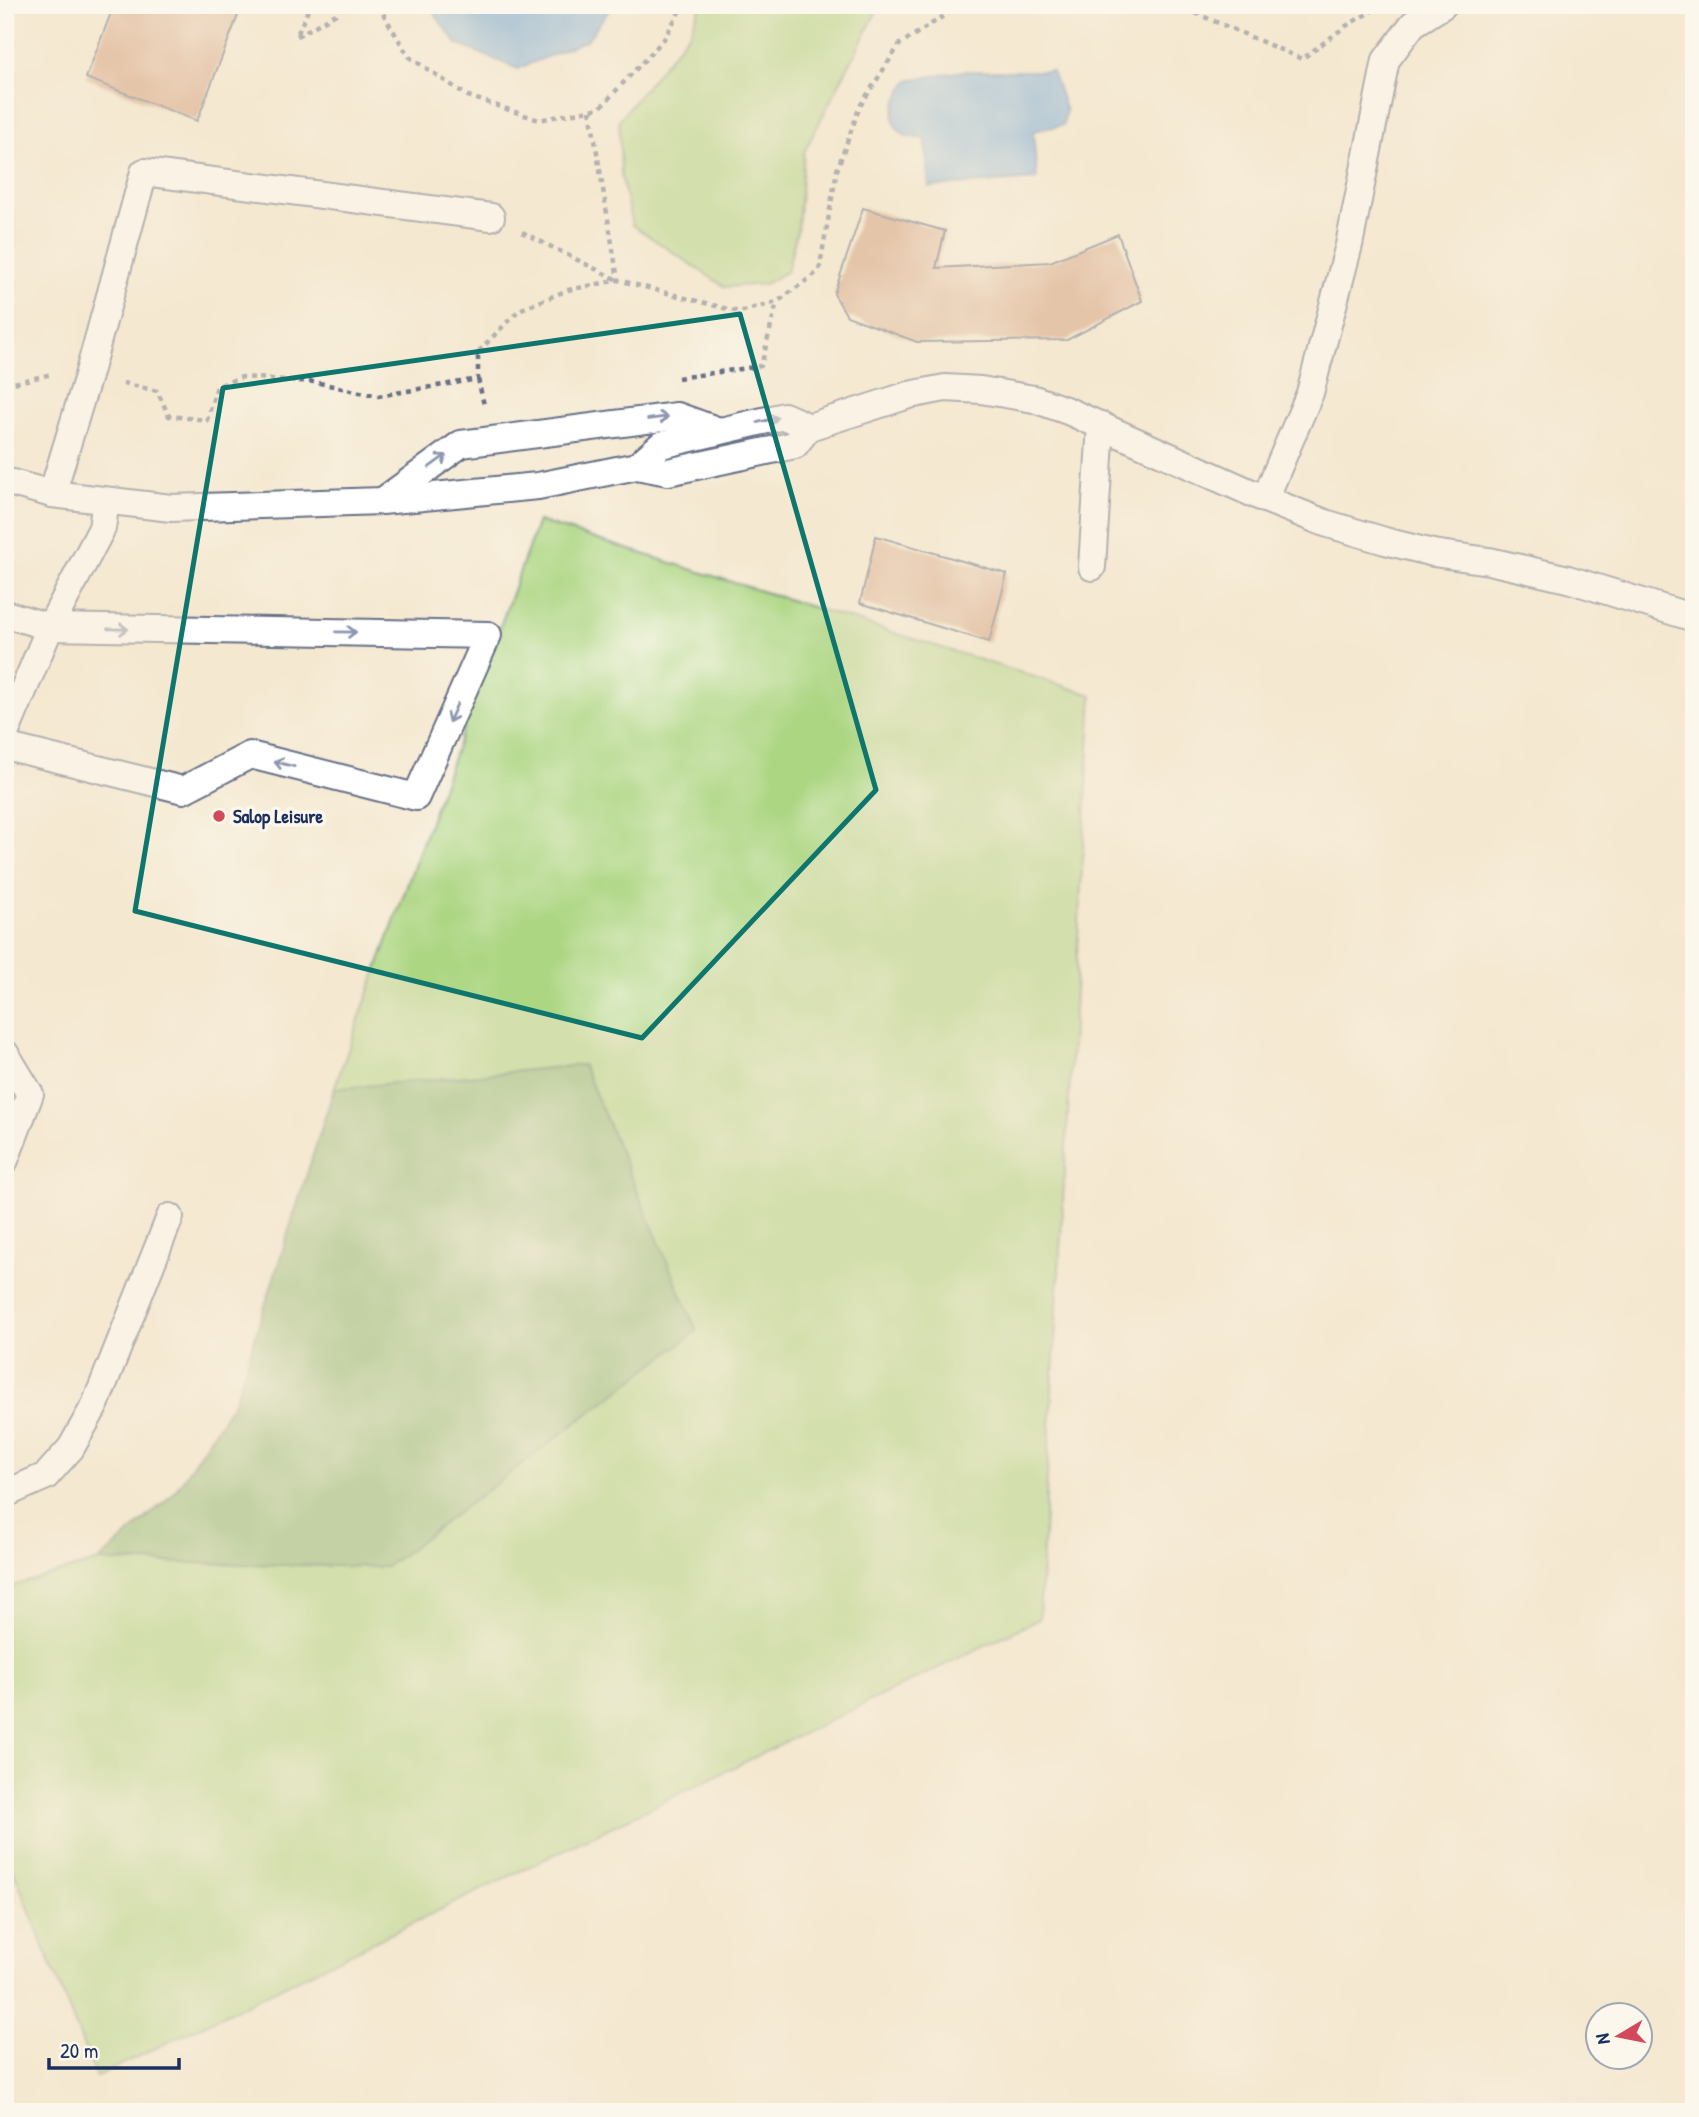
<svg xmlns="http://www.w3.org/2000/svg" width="1699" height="2117" font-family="'Patrick Hand',sans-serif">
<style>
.green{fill:#acd682;stroke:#648270;stroke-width:2}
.forest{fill:#89b770;stroke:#527367;stroke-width:2}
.water{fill:#6ba5db;stroke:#436a9c;stroke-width:2}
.building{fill:#d39b7c}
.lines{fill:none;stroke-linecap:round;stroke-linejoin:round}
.service-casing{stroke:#677086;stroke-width:30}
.path{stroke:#677086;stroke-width:4.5;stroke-dasharray:5 5;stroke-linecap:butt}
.service{stroke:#fff;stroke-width:26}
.oneway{stroke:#8d97ae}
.marked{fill:none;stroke:#0f766e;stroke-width:5;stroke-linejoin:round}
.poi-dot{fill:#d1495b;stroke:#fbf7ec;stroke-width:2.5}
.labels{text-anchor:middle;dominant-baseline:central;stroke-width:7;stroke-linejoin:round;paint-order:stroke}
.poi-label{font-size:19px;font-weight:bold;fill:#1b2f5e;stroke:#fbf7ec;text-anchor:start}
</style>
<rect width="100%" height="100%" fill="#fbf7ec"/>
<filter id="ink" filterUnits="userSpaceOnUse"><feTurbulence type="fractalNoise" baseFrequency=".0143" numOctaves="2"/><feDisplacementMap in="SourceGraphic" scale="14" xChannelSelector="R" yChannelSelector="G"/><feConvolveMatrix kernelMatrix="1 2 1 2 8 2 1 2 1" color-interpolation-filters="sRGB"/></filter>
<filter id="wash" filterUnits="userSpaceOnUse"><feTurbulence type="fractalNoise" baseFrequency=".00686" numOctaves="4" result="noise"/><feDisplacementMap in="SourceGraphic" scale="28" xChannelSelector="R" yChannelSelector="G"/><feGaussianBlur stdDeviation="1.57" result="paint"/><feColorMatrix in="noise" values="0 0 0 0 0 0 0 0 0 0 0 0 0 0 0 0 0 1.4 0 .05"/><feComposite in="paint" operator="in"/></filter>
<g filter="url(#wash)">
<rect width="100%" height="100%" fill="#f4e8d0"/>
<g class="green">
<polygon points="701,5 882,5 879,7 804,152 798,227 787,271 765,284 725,287 632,225 621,175 619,120 690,32"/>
<polygon points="538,521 1092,695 1039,1619 96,2077 5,1849 5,1588 99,1561 386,1567 583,1065 334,1089"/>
</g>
<polygon class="forest" points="583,1065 697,1331 386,1567 99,1561 174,1493 235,1400 334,1089"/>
<g class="water">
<polygon points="428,5 613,5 587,40 518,69 457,44"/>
<path d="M964 71H1052L1066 111 1063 125 1033 131 1037 179 929 187 925 139C919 138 908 138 903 134 883 121 899 93 909 80Z"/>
</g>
<g id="blocks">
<g class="building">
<polygon points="114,5 242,5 197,121 86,78"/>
<polygon points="863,208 945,231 936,268 1050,262 1118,234 1142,301 1067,340 917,342 847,316 834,294"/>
<polygon points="876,536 1007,574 989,642 860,603"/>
</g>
</g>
</g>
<g filter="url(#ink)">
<use href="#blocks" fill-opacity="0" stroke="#677086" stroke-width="2"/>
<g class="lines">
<g class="service-casing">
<g id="service">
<polyline points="637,466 661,445 784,416 809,427"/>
<polyline points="5,481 52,494 171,508 382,501 538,486 637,466 668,472 795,445 809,427 909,395 945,388 981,390 1034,399 1068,411 1265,499 1325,523 1385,541 1433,553 1489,561 1568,579 1694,618"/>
<polyline points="52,494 88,376 144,172 491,217"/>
<polyline points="1265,499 1310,393 1349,245 1386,60 1413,24 1443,5"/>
<polyline points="384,500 461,444 677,416 719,431"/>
<polyline points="1092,567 1101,425"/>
<polyline points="5,614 50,627 488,635 416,797 250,755 183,790 5,746"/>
<polyline points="5,734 50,627 102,528 106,501"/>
<polyline points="5,1053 30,1094 5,1160"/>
<polyline points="5,1494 46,1476 71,1448 95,1405 170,1217"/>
</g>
</g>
<g class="path">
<polyline points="378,5 409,57 468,96 539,120 600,108 664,39 683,5"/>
<polyline points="1190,5 1193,12 1302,59 1346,26 1379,7"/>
<polyline points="298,33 310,5"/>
<polyline points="297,36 336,14 342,5"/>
<polyline points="590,110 618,280 739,312 777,302 819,271 837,170 860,106 900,44 961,5"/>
<polyline points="522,232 617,280"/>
<polyline points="678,378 761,366 777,302"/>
<polyline points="478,379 484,405"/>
<polyline points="123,383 157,391 169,416 207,420 217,386 242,377 315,382 378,396 478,379 478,352 519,310 568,290 618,280"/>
<polyline points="5,385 52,374"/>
</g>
<use href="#service" class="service"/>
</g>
<defs><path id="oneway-shaft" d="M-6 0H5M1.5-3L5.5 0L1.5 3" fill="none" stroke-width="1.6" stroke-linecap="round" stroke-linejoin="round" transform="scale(1.75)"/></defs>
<g class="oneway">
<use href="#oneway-shaft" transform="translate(658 418) rotate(-8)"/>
<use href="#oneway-shaft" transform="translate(768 420) rotate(-13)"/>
<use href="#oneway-shaft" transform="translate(438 461) rotate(-36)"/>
<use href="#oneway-shaft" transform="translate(118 629) rotate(1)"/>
<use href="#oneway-shaft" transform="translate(346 632) rotate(1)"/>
<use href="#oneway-shaft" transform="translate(453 713) rotate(114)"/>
<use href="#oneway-shaft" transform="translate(284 764) rotate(-166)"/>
</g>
</g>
<path d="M0 0H1699V2117H0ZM740 314 876 790 642 1038 135 911 223 388Z" fill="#f4e8d0" fill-opacity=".55" fill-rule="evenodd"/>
<path class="marked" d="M740 314 876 790 642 1038 135 911 223 388Z"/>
<circle class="poi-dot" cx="219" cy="816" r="7"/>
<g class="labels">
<g class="poi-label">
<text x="233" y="816">Salop Leisure</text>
</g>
</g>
<rect width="1699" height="2117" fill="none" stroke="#fbf7ec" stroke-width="28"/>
<g transform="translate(1619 2036) rotate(260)"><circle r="33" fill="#fbf7ec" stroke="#a1a7b3" stroke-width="2"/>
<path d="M0-5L12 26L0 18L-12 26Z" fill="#d1495b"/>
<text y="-10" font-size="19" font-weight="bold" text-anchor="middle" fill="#1b2f5e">N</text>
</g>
<path d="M49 2058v10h130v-10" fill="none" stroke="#1b2f5e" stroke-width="3.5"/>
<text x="60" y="2058" font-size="21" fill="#1b2f5e" stroke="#fbf7ec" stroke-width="5" paint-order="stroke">20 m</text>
</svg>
